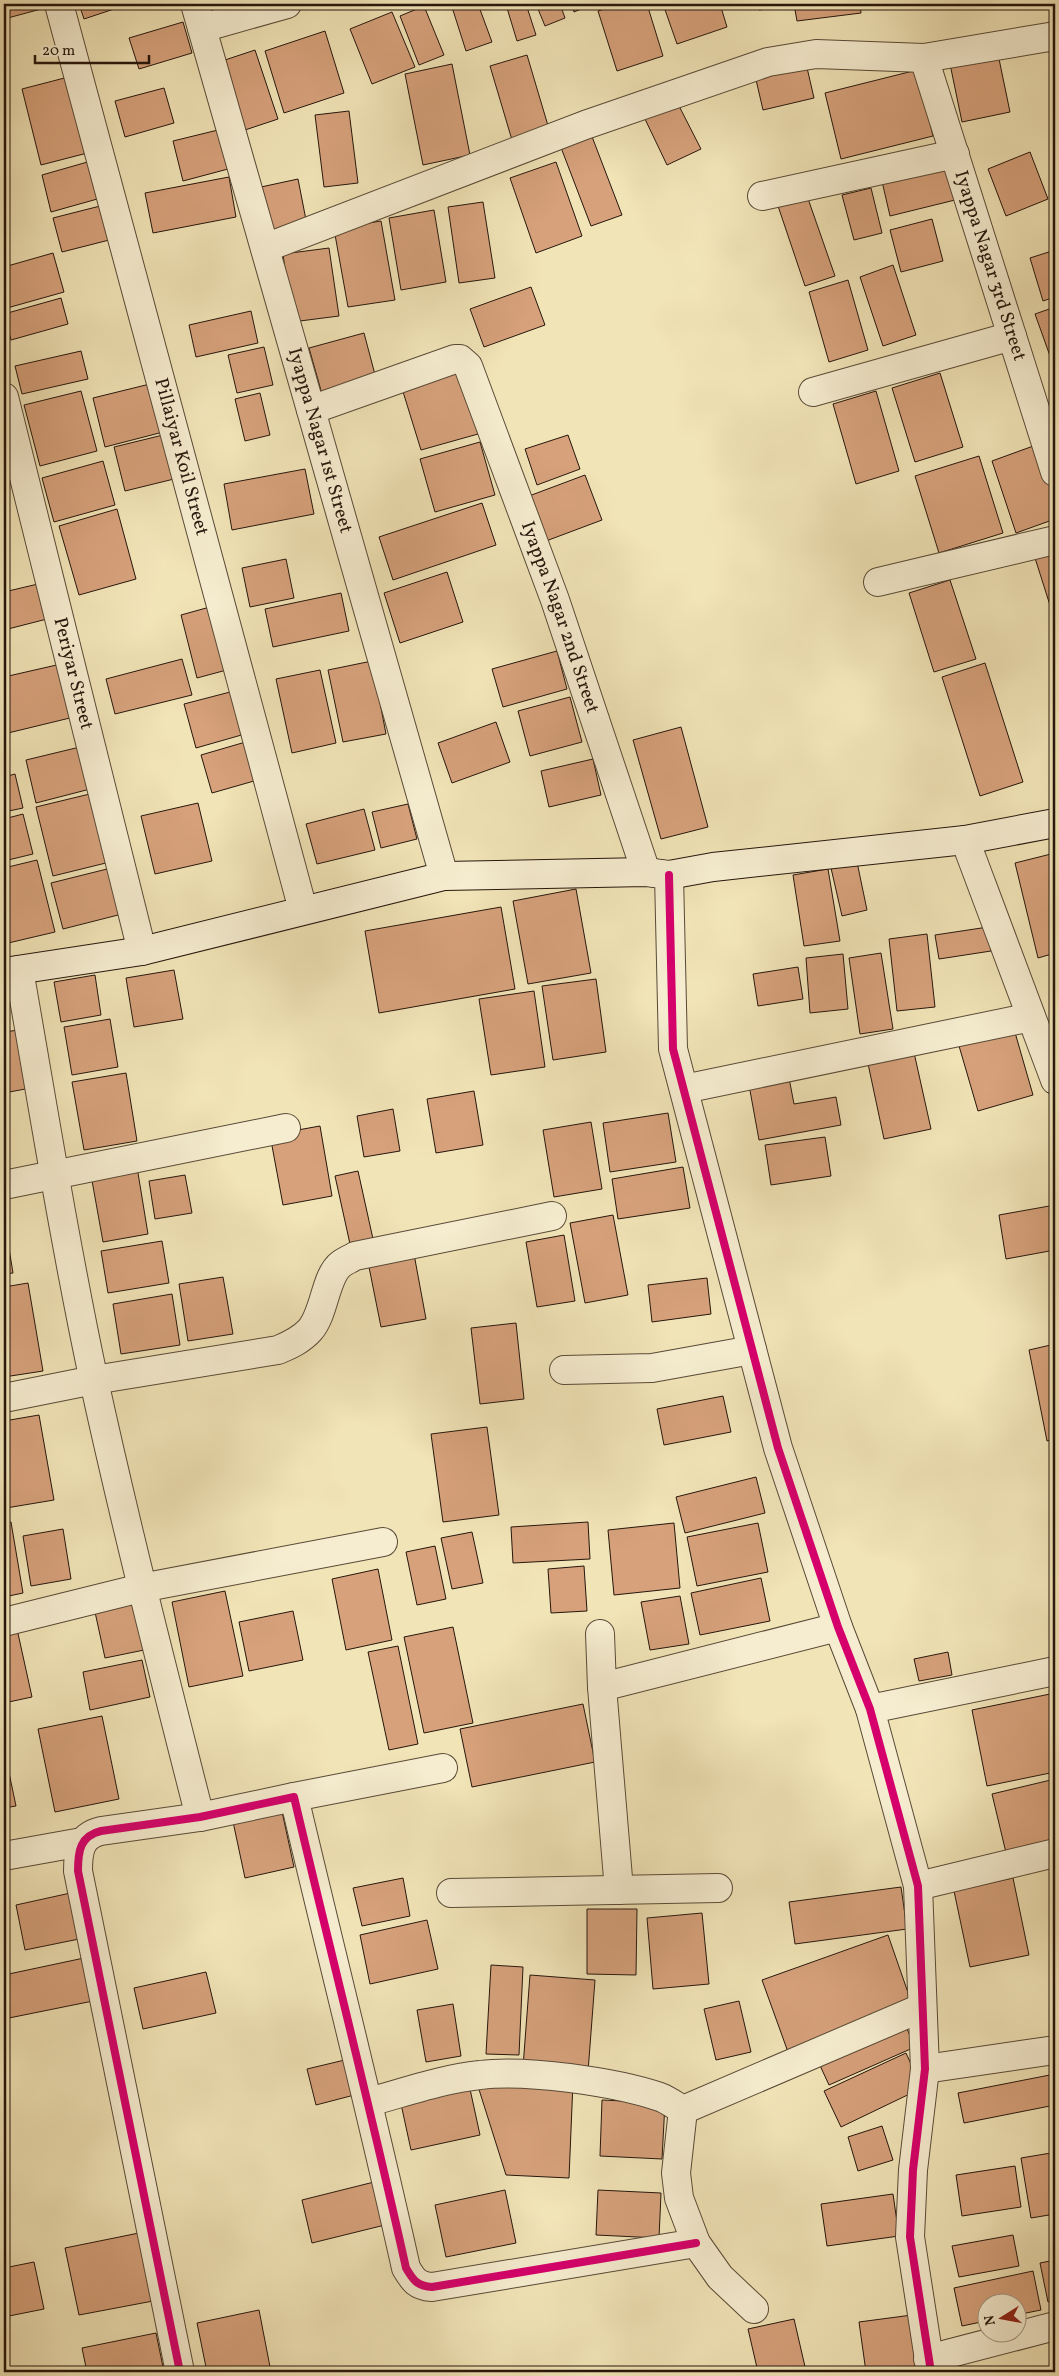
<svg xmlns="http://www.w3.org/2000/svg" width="1059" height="2376" font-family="Vollkorn,serif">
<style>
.building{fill:#d6a17b;stroke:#26160c}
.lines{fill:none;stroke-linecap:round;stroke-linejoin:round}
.street-casing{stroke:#594a37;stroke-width:30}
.secondary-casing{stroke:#26160c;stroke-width:30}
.street{stroke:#f6edd0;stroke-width:28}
.secondary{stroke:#f6edd0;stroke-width:28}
.cycleway-casing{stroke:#f6edd0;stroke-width:11}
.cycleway{stroke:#d6006c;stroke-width:8}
.labels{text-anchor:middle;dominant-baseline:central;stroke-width:5;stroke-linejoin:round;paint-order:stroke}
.street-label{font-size:19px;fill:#26160c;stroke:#f6edd0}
</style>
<rect width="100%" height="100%" fill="#f1e4b7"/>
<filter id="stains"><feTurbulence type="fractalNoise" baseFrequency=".004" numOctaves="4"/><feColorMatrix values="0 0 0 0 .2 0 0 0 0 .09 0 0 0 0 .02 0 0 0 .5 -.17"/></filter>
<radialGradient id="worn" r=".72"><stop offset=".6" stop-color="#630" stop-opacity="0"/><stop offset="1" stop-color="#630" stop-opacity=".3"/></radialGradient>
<g class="building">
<polygon points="4,4 55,4 56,5 4,19"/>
<polygon points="79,4 129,4 84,19"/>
<polygon points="451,4 478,4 492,42 466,51"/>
<polygon points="526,4 536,35 517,41 507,8"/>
<polygon points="536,4 560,4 565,18 545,26"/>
<polygon points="571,4 593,4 574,12"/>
<polygon points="620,4 647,4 663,56 617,71 598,11"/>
<polygon points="663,4 720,4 727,27 677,44"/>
<polygon points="758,4 788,4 788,6 759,10"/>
<polygon points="794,4 860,4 861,13 797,21"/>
<polygon points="424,6 444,55 419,65 400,16"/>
<polygon points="392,12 415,67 372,84 350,29"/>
<polygon points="183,22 192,53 139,69 129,38"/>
<polygon points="325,31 344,93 284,113 265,51"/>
<polygon points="255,50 278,119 245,130 222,61"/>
<polygon points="998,54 1010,112 962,122 950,64"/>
<polygon points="527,55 549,129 512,140 490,66"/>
<polygon points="805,59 814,98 763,110 754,71"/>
<polygon points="452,64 470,155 423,165 405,74"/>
<polygon points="917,70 933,136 841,159 825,93"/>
<polygon points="76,75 95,151 41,165 22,89"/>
<polygon points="164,88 174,123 125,137 115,101"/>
<polygon points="678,104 701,149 667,165 645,119"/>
<polygon points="349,111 358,183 324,187 315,115"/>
<polygon points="218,130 228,169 183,181 173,141"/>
<polygon points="591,134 622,215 591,226 560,145"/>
<polygon points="1030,152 1048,199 1006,216 988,169"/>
<polygon points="98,159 108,196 51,212 42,175"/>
<polygon points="556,162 582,236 536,253 510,178"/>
<polygon points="945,162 955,200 890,216 881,177"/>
<polygon points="229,177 236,217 153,233 145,193"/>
<polygon points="298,179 307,225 271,233 261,187"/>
<polygon points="871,188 882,233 854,240 842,195"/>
<polygon points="805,190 835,276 805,286 776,200"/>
<polygon points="483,202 495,278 459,283 448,207"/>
<polygon points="108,204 117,238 62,252 53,218"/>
<polygon points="434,210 446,282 401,290 389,218"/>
<polygon points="932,219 943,261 901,272 890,230"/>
<polygon points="381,221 395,300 348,307 334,229"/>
<polygon points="329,248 339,316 292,322 283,254"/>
<polygon points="1055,250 1055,297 1043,301 1030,258"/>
<polygon points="53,253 64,292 7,308 4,298 4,267"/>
<polygon points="893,265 916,335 883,346 860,277"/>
<polygon points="848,280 868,350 829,362 809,292"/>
<polygon points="531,287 545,325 484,347 470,309"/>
<polygon points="61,298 68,324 11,340 4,314"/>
<polygon points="1055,307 1055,370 1035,314"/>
<polygon points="251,311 258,343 196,357 189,325"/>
<polygon points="364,333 378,386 324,401 309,348"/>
<polygon points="264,347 273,385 237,393 228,355"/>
<polygon points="81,351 88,379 22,394 15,366"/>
<polygon points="458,364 478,434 421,450 400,382"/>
<polygon points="940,373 963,447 915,462 892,388"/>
<polygon points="154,383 167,431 105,447 93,398"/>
<polygon points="81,391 97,451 40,466 24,405"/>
<polygon points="876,391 899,471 856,484 833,404"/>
<polygon points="260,393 270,435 245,441 235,399"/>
<polygon points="163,435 174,479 125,491 114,447"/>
<polygon points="568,435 580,469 537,485 525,449"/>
<polygon points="480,442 495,495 435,512 420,459"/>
<polygon points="1036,445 1055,502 1055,519 1016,533 992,461"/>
<polygon points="979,456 1003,533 939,553 915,476"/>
<polygon points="103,461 115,505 54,522 42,478"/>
<polygon points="305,469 314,514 232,530 224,484"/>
<polygon points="585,475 602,520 546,541 529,496"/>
<polygon points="482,503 496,545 393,580 379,537"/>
<polygon points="117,509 136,579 79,595 59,526"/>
<polygon points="1055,551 1055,621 1035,558"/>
<polygon points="286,559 294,598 250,607 242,568"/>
<polygon points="447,572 463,622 400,643 384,593"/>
<polygon points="950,580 976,659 934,672 909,593"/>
<polygon points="38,584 47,619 4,630 4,592"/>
<polygon points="341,593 349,631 273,647 265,609"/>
<polygon points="217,605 234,668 197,678 181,615"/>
<polygon points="557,651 567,689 503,707 492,669"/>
<polygon points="182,659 192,695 115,714 106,679"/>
<polygon points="372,661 386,734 343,742 328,670"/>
<polygon points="985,663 1023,782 980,796 942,677"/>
<polygon points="61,664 74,717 8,733 4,717 4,677"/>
<polygon points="320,670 336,743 292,753 276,679"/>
<polygon points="234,691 245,734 196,748 184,704"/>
<polygon points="570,697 582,742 530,756 518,711"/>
<polygon points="496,722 510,762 452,783 438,743"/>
<polygon points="681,727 708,827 661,839 633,740"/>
<polygon points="249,741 261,779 212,793 201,755"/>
<polygon points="84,746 94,788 36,803 26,760"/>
<polygon points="593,759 601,795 549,807 541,771"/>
<polygon points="15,774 23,808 4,812 4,777"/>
<polygon points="98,792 114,861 53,876 36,807"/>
<polygon points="198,803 212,861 155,874 141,816"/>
<polygon points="408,804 417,839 381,848 372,812"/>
<polygon points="364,809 375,850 317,864 306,824"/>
<polygon points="23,814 33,854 4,861 4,819"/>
<polygon points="1055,853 1055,953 1038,958 1015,863"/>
<polygon points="37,860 55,932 4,944 4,868"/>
<polygon points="857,862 867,910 842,916 831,868"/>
<polygon points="111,868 122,914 63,929 51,883"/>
<polygon points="828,869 840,941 804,946 793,875"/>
<polygon points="576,889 591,973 528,984 513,901"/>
<polygon points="501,907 515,989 379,1013 365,931"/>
<polygon points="988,927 991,951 939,959 935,935"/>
<polygon points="927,934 935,1007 897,1011 889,939"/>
<polygon points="881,953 893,1029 860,1034 849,958"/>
<polygon points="843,954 848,1009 810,1013 806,958"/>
<polygon points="798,967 803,999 758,1006 753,974"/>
<polygon points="174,970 183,1019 134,1027 126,978"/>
<polygon points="95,975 101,1015 61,1022 54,982"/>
<polygon points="596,979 606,1052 553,1060 542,986"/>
<polygon points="534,991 545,1067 491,1075 479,999"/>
<polygon points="110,1019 118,1067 72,1075 64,1027"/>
<polygon points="1012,1022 1033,1095 978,1111 957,1039"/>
<polygon points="26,1029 36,1087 4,1093 4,1032"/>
<polygon points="913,1048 931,1129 884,1139 867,1059"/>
<polygon points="126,1073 137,1141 84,1150 72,1082"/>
<polygon points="789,1078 794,1104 836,1097 841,1125 759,1140 749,1085"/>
<polygon points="474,1091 483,1145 436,1153 427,1099"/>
<polygon points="393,1109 400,1151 364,1157 357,1116"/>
<polygon points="668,1113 676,1162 610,1172 603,1123"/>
<polygon points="591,1122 602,1189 554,1197 543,1130"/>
<polygon points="320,1126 332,1196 283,1205 270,1135"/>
<polygon points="825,1137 831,1176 771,1185 765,1145"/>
<polygon points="137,1167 148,1234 103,1242 91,1175"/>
<polygon points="683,1167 690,1208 618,1219 612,1179"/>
<polygon points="358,1171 373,1239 350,1244 335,1176"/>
<polygon points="185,1175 192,1213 155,1219 149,1181"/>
<polygon points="1055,1205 1055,1250 1006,1259 999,1215"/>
<polygon points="613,1215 628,1295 585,1303 570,1223"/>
<polygon points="4,1218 13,1273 4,1274"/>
<polygon points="564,1235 575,1301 537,1307 526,1242"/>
<polygon points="162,1241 169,1283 108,1293 101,1251"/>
<polygon points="414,1254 426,1319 381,1327 368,1262"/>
<polygon points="223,1277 233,1334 188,1341 179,1284"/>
<polygon points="707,1278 711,1314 652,1322 648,1285"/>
<polygon points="28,1283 43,1371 4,1377 4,1287"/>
<polygon points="172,1294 180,1345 121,1354 113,1304"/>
<polygon points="516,1323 524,1399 480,1404 471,1328"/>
<polygon points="1055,1344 1055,1439 1047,1441 1029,1350"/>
<polygon points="723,1396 731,1432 664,1445 657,1409"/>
<polygon points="39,1415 54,1500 6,1508 4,1492 4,1421"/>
<polygon points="487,1427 499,1515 443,1522 431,1434"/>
<polygon points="756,1477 765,1513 685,1533 676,1497"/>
<polygon points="11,1522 23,1593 4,1597 4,1524"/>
<polygon points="588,1522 590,1559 513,1563 511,1527"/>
<polygon points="674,1523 680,1588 614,1595 608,1530"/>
<polygon points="758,1523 768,1572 697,1586 687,1537"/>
<polygon points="63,1529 71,1579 31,1586 23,1536"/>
<polygon points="472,1532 483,1583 452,1589 441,1538"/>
<polygon points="435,1546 446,1599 417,1605 406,1552"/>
<polygon points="584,1566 587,1611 551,1613 548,1569"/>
<polygon points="378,1569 392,1640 346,1650 332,1579"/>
<polygon points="761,1578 770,1621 700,1635 691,1593"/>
<polygon points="225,1591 243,1676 189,1687 172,1602"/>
<polygon points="680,1596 689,1644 650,1650 641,1602"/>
<polygon points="140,1603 149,1649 105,1658 95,1612"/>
<polygon points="293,1611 303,1660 249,1671 239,1622"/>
<polygon points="453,1627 473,1723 424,1733 404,1637"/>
<polygon points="17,1629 32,1697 4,1703 4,1632"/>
<polygon points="398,1646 418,1744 389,1750 368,1652"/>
<polygon points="948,1652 952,1675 919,1681 914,1659"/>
<polygon points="142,1660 150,1697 90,1710 83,1672"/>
<polygon points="1055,1693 1055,1772 987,1786 972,1710"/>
<polygon points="583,1704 595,1762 472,1787 460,1729"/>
<polygon points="102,1716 119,1799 55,1812 38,1729"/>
<polygon points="4,1749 16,1806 4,1808"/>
<polygon points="1055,1779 1055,1846 1007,1857 992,1794"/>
<polygon points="281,1807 294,1867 245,1878 232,1817"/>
<polygon points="403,1878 410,1916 362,1926 353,1888"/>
<polygon points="1013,1878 1029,1955 970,1967 954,1891"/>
<polygon points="901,1887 907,1929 795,1944 789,1902"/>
<polygon points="75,1892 84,1938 25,1950 16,1905"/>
<polygon points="587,1909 637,1909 636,1975 587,1974"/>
<polygon points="702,1913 709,1984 653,1989 647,1918"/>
<polygon points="427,1920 438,1969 370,1984 360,1935"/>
<polygon points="888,1935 913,2007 788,2052 762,1980"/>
<polygon points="84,1958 93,2001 4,2019 4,1975"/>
<polygon points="491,1965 523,1967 519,2055 486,2054"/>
<polygon points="206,1972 216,2013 143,2029 134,1988"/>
<polygon points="530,1975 595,1980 588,2072 523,2067"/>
<polygon points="739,2001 751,2052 716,2060 704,2009"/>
<polygon points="453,2004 461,2056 426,2062 417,2010"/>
<polygon points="904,2022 915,2047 829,2085 817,2059"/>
<polygon points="906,2053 922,2088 841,2127 824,2091"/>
<polygon points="353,2058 362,2093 316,2105 307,2069"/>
<polygon points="1055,2074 1055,2105 964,2123 958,2093"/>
<polygon points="476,2080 573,2082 569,2178 506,2175"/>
<polygon points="470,2089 480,2135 411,2150 401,2104"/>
<polygon points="602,2100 665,2103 662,2159 600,2156"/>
<polygon points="882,2126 893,2160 858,2171 848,2137"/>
<polygon points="1051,2153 1055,2179 1055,2214 1031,2218 1021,2158"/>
<polygon points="1015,2166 1021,2207 962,2216 956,2175"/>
<polygon points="382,2180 393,2223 312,2243 302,2200"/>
<polygon points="505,2190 516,2243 446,2257 435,2205"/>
<polygon points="598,2190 661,2193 659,2238 596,2235"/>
<polygon points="893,2194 899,2236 827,2246 821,2204"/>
<polygon points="139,2233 153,2301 79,2315 65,2248"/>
<polygon points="1013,2235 1019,2266 959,2277 952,2246"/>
<polygon points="1055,2260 1055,2300 1048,2302 1040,2263"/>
<polygon points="34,2262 44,2309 4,2317 4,2268"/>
<polygon points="1033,2271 1041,2310 1016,2315 1016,2304 986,2304 986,2321 962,2326 954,2288"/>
<polygon points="259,2310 271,2372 207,2372 197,2323"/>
<polygon points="912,2315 920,2372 866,2372 859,2322"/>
<polygon points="794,2319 806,2371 758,2372 748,2329"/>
<polygon points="156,2333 164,2372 87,2372 82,2348"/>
</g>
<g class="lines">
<g class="street-casing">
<g id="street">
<path id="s1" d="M59 4 303 910"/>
<path id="s2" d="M195 4 444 876"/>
<polyline points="202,28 287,4"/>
<path id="s3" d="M924 58 1055 472"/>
<polyline points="762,196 955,154"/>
<polyline points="265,248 585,125 768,62 816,54 924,58 1055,36"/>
<polyline points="813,392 1012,336"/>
<path id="s4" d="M4 397 142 951"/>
<path id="s5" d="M311 410 455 359H460L468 366 555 600 646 872"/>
<polyline points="878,582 1055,540"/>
<polyline points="965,840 1055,1080"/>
<polyline points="669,875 673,1049 778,1448 838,1627 870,1709 918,1886 925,2069 913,2170 910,2237 931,2372"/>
<path d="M19 970C43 1107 65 1245 94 1381 126 1527 163 1672 200 1817"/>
<polyline points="684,1089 1031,1017"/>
<polyline points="4,1185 286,1128"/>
<polyline points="564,1370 652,1368 752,1350"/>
<path d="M4 1398 94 1380 278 1350C290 1345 301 1340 310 1330 325 1313 325 1276 341 1264 345 1261 350 1259 355 1256L552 1216"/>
<polyline points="4,1622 141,1588 383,1542"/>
<polyline points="600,1634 602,1687 619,1890"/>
<polyline points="602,1687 838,1627"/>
<polyline points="870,1709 1055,1671"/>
<polyline points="294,1797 443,1768"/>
<polyline points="4,1856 82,1842"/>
<polyline points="918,1886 1055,1853"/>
<polyline points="451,1893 718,1888"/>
<polyline points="925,2069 1055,2050"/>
<path d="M369 2102C406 2092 442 2079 480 2075 526 2069 616 2082 660 2097 668 2100 676 2106 683 2110L921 2008"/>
<polyline points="683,2110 676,2173 679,2198 696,2243 720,2277 754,2309"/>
<polyline points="928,2359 1055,2326"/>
<path d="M180 2372 78 1871C78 1851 80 1836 101 1831L200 1817 294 1797C331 1954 371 2110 406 2268 413 2280 417 2286 432 2287L696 2243"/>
</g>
</g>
<g class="secondary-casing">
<polyline id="secondary" points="4,972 142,951 444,876 646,872 669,875 713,867 965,840 1055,823"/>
</g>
<use href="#street" class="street"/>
<use href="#secondary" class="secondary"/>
<g class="cycleway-casing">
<g id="cycleway">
<polyline points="669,875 673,1049 778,1448 838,1627 870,1709 918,1886 925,2069 913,2170 910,2237 931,2372"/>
<path d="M180 2372 78 1871C78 1851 80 1836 101 1831L200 1817 294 1797C331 1954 371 2110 406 2268 413 2280 417 2286 432 2287L696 2243"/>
</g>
</g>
<use href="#cycleway" class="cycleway"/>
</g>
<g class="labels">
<g class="street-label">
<text stroke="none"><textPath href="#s3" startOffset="218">Iyappa Nagar 3rd Street</textPath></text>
<text stroke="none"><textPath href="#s2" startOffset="454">Iyappa Nagar 1st Street</textPath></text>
<text stroke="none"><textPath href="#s1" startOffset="469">Pillaiyar Koil Street</textPath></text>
<text stroke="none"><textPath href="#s5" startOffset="436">Iyappa Nagar 2nd Street</textPath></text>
<text stroke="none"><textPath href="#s4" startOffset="285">Periyar Street</textPath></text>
</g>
</g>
<rect width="1059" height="2376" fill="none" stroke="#f1e4b7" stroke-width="20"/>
<rect x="5" y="5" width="1049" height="2366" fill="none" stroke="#26160c" stroke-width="2.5"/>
<rect x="10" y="10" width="1039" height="2356" fill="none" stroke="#26160c"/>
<g transform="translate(1002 2318) rotate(259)"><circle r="24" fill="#f6edd0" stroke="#a39782"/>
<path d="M0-4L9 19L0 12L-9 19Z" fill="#8f2418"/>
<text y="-8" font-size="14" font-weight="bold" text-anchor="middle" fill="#26160c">N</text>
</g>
<path d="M35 55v8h114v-8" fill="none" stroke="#26160c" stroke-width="2.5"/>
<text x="42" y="55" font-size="15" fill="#26160c" stroke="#f6edd0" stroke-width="4" paint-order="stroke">20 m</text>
<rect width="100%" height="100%" filter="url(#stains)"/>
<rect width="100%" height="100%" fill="url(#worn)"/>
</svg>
